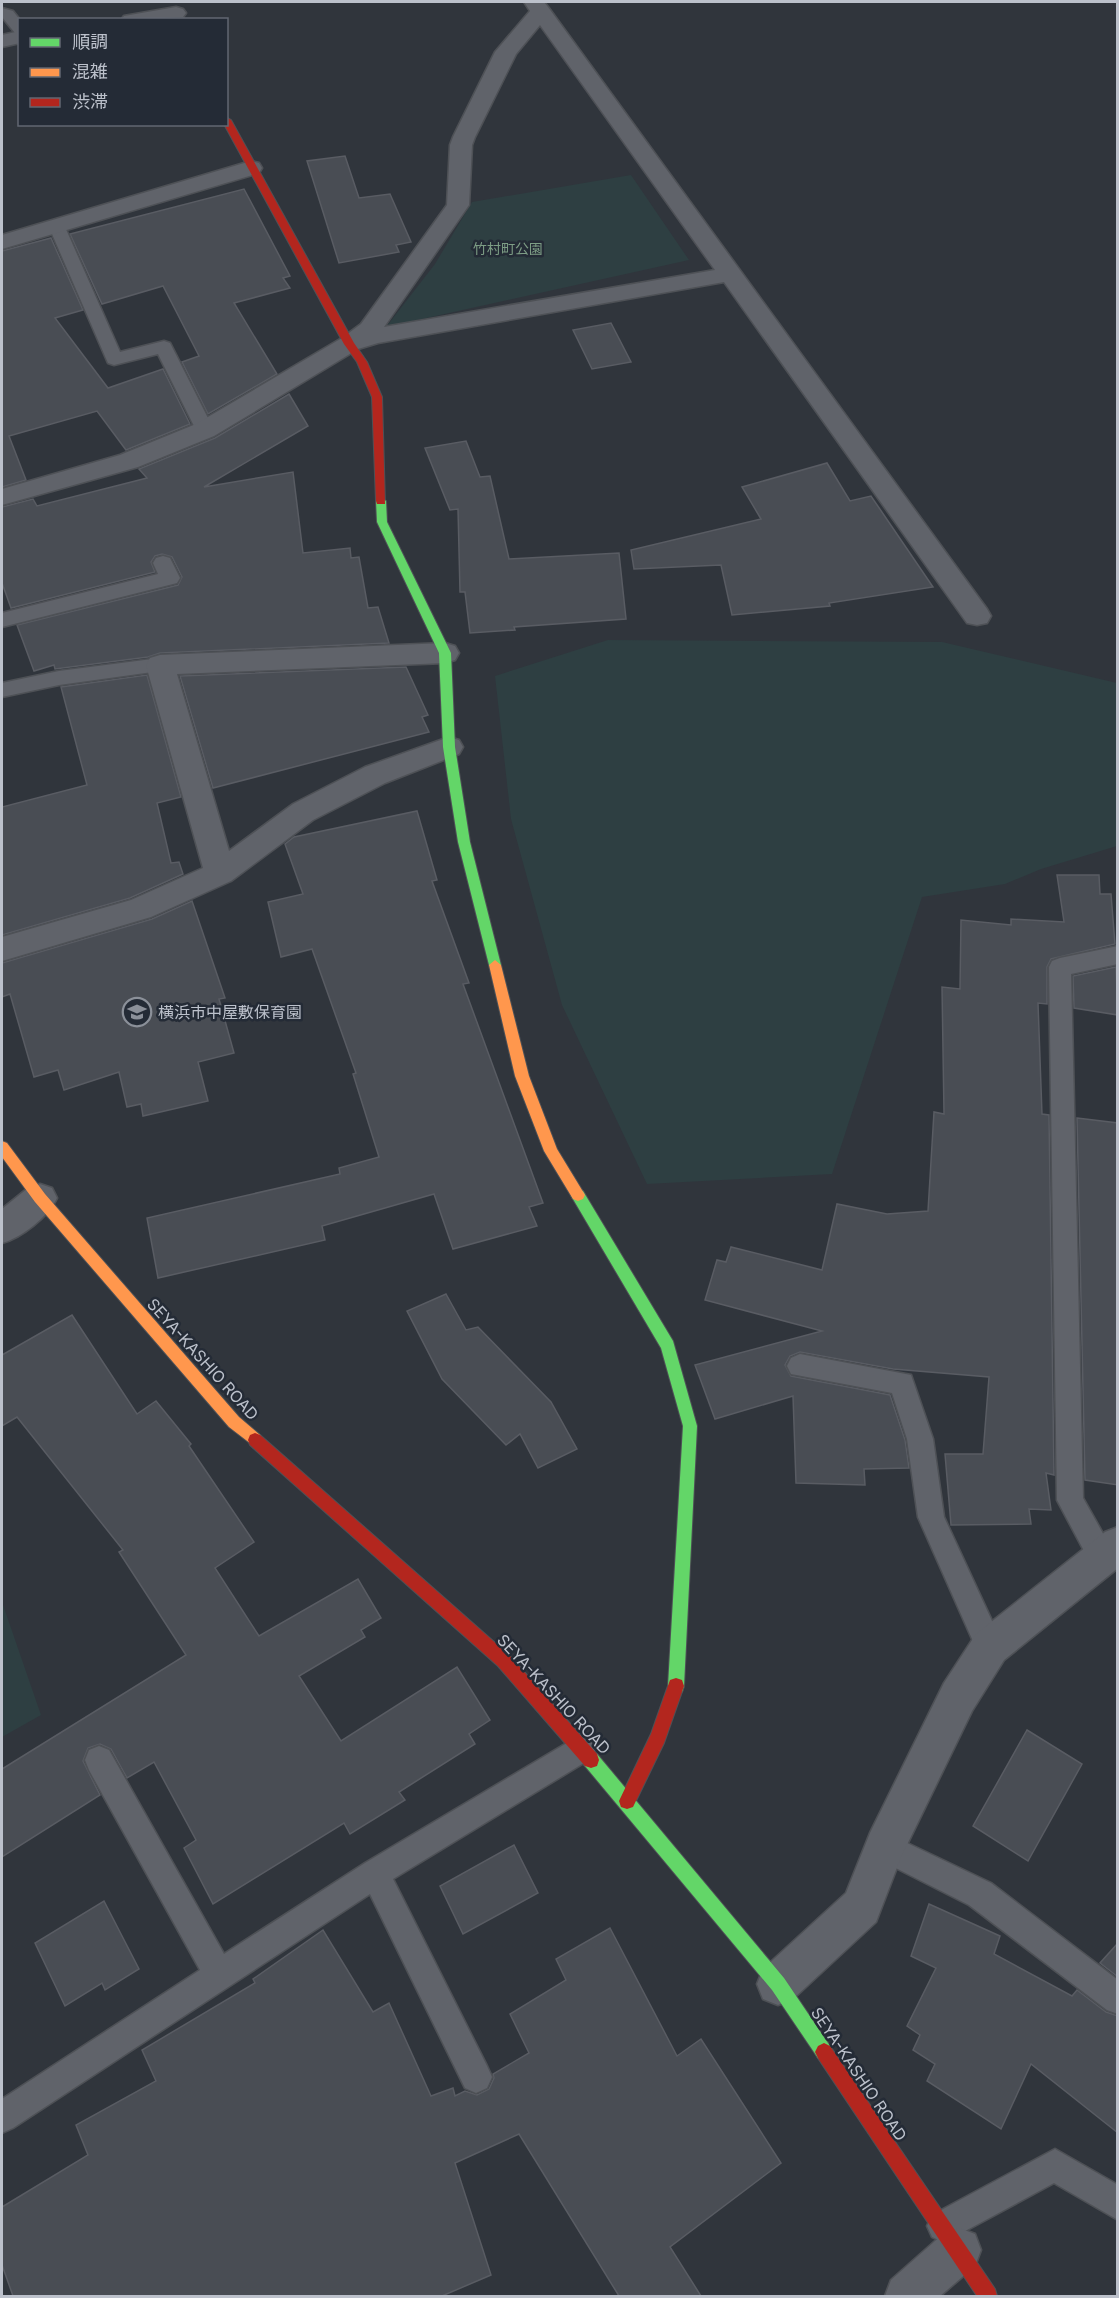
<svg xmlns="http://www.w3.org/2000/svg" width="1119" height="2298" font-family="Inter,'Noto Sans JP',sans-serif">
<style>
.green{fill:#2e3f42}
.building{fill:#494d54;stroke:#595c63;stroke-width:1.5}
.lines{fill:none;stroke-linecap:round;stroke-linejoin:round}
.lane-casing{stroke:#4e5156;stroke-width:3}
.street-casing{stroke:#4e5156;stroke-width:3}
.fast-casing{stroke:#4e5156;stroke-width:2}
.slow-casing{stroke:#4e5156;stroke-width:2}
.jam-casing{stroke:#4e5156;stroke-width:2}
.lane{fill:#60636a;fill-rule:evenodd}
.street{fill:#60636a;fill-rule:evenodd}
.fast{fill:#63d668;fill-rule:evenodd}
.slow{fill:#ff974d;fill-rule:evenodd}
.jam{fill:#b3261e;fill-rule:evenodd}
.labels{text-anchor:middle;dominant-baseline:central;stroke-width:5;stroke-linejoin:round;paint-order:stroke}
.far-park-label{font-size:14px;fill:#7d9d85;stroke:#242b36}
.poi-label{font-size:16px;fill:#bcc1cb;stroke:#242b36;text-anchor:start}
.street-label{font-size:16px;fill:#bcc1cb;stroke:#242b36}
</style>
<rect width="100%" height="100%" fill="#30353c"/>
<g class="green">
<polygon points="631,175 689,260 386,327 435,264 472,202"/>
<polygon points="608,640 942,642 1117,683 1117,846 1041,869 1005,884 922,897 832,1174 647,1184 562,1005 511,819 495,676"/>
<polygon points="2,1602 41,1715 2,1737"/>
</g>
<g class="building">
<polygon points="345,156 359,198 390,194 411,242 396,245 399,252 339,263 307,161"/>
<polygon points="244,189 290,276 283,278 290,288 234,303 277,374 208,414 182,362 199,356 163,286 102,304 70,234"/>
<polygon points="51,238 83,310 55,318 108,388 163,369 190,424 126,450 97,411 9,436 26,480 2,487 2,251"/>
<polygon points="611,323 631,362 592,369 573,330"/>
<polygon points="289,394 308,426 204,487 293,472 303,553 350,548 351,558 359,557 368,608 378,607 389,643 160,653 148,657 55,669 54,665 34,671 17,625 178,585 182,577 172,557 162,554 155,556 151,562 155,572 11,608 2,583 2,507 33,499 37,506 147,478 139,469 215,438"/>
<polygon points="466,441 480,477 490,476 509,559 619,553 626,619 514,627 515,630 470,633 465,592 460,592 458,509 450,510 425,448"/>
<polygon points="827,463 850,501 871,496 933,587 829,603 830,606 732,615 721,565 634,569 631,550 761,519 742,487"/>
<polygon points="406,667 428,715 422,717 429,732 213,788 180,676"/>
<polygon points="147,675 181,797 157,803 171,863 179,862 183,874 130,898 2,935 2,807 87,785 61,687"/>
<polygon points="417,811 437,880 432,881 469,983 463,984 543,1203 529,1207 537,1226 453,1249 434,1194 322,1226 325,1240 158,1278 147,1218 340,1174 339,1168 379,1157 353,1074 356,1073 312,949 281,957 268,902 303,894 285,844 294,837"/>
<polygon points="1057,875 1099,875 1100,894 1111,894 1115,944 1051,959 1047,967 1047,1004 1038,1003 1042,1114 1049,1115 1054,1475 1046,1473 1051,1510 1029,1509 1031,1524 951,1525 945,1454 983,1454 989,1377 893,1369 800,1352 790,1356 785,1365 791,1376 890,1395 905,1440 909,1468 864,1469 865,1485 796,1483 793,1396 715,1419 695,1365 822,1331 705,1300 717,1260 726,1262 731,1247 822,1270 837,1204 887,1214 928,1211 934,1112 944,1114 942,987 960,989 961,920 1011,925 1011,919 1064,922"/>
<polygon points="192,901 225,998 219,999 234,1053 198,1062 208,1101 143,1116 141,1104 127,1107 119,1072 64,1090 58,1070 34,1077 10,994 2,997 2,963 152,919"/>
<polygon points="1116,967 1118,1015 1074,1008 1073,976"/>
<polygon points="1077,1118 1118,1123 1118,1485 1085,1480"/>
<polygon points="446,1294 466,1330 478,1327 551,1402 577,1449 538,1468 520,1434 506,1445 442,1379 407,1311"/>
<polygon points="72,1315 137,1414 156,1401 191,1444 189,1446 254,1542 215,1568 259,1636 358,1579 381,1618 361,1630 365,1637 299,1676 341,1741 457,1667 490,1720 469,1734 475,1744 399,1792 405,1800 350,1834 344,1823 213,1904 184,1848 196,1840 154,1762 127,1778 111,1749 100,1744 88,1748 83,1761 100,1795 2,1857 2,1769 186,1655 119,1552 123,1550 17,1417 2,1426 2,1355"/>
<polygon points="1027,1730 1082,1764 1028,1861 973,1826"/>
<polygon points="514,1845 538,1893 463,1934 440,1886"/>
<polygon points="104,1901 139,1969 105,1990 102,1983 65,2006 35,1943"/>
<polygon points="929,1904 1000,1936 994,1954 1072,1996 1077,1990 1106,2012 1118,2016 1118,2133 1031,2064 1001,2129 927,2081 935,2064 913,2050 920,2035 907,2026 936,1968 911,1956"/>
<polygon points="610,1928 677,2056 701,2039 781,2163 670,2247 701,2296 619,2296 519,2134 455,2163 491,2275 442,2296 13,2296 2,2265 2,2207 88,2155 76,2125 156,2081 142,2050 255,1983 253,1979 323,1930 373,2012 389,2003 431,2096 453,2088 455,2096 465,2091 477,2095 489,2089 494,2078 493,2074 529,2053 510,2014 566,1980 556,1959"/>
<polygon points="1118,1943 1118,1977 1100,1963"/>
</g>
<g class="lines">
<g class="lane-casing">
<g id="lane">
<polygon points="2,8 13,11 20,20 20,34 15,33 2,17"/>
<polygon points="57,222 65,227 120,352 164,341 170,343 214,430 212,434 198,434 158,354 114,365 108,363 49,227"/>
<polygon points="163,556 170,558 180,578 177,583 2,627 2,613 158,574 153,563 156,558"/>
<polygon points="160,658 167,660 170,665 167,670 59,685 2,697 2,683 59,671"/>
<polygon points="1118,946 1118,964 1071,974 1083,1498 1115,1555 1111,1564 1101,1568 1091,1564 1057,1500 1049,967 1052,961 1060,958"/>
<polygon points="800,1354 911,1375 933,1439 944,1517 1004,1647 1000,1657 990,1661 980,1657 918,1517 907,1439 892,1393 791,1374 787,1366 791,1358"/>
<polygon points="582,1734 592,1738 596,1748 592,1758 393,1879 487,2066 492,2077 487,2088 476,2093 465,2088 370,1894 13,2128 2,2133 2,2099 200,1970 89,1770 85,1760 89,1750 99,1746 109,1750 224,1954 365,1863"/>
<polygon points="884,1832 991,1883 1118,1980 1118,2014 1107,2010 969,1905 874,1857 869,1847 874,1837"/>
<polygon points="1055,2149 1118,2185 1118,2220 1054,2183 954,2237 943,2242 932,2237 927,2226 932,2215"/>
</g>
</g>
<g class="street-casing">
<g id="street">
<path d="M524 2H544L548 7 987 609 991 616 987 623 977 625 967 623 724 282 378 343 358 349 214 436 138 467 2 505V489L120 455 196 424 342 338 361 324 447 205 450 145 453 137 495 52 530 11ZM540 25 715 270 384 327 469 205 472 145 475 137 516 54Z"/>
<polygon points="176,7 183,9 186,13 183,17 121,20 124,16"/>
<polygon points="20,31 20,43 2,47 2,35"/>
<polygon points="251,161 259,163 262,168 259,173 2,249 2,235"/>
<polygon points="445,643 455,646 459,653 455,660 445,663 177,674 229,851 293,804 365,767 449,737 459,740 463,747 459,754 385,783 313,820 231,881 151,917 2,961 2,937 131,900 203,868 146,665 150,658 160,655"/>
<path d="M40 1184 52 1188 57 1198C48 1217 21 1238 2 1243V1209L28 1188Z"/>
<polygon points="1118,1527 1118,1568 1004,1660 972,1711 901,1857 876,1922 793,1999 778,2005 763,1999 757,1984 763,1969 846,1893 870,1833 944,1683 976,1634 1105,1532"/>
<polygon points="959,2228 975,2234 981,2250 975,2266 940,2296 885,2296 891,2280 943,2234"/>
</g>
</g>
<g class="fast-casing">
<g id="fast">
<polygon points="381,497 386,501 387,522 451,653 455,747 470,842 501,965 495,970 489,965 458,842 443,747 439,653 377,522 376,501"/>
<polygon points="578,1189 583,1191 673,1341 697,1426 684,1686 682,1692 676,1694 670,1692 668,1686 683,1426 661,1348 573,1199 571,1195 573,1191"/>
<polygon points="591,1752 597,1754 784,1978 830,2046 833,2052 830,2058 824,2061 818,2058 772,1990 585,1766 583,1760 585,1754"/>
</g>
</g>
<g class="slow-casing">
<g id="slow">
<polygon points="495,960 501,965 529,1076 557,1149 585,1195 583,1199 578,1201 573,1199 544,1151 515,1076 489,965"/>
<polygon points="2,1141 7,1143 45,1194 239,1417 260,1435 262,1440 260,1445 255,1447 229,1427 35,1202 2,1157"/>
</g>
</g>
<g class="jam-casing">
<g id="jam">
<polygon points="226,117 231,120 354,343 367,362 382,397 385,504 377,504 376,501 372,397 357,362 344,344 224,124 226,124"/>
<polygon points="255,1433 260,1435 510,1656 597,1754 599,1760 597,1766 591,1768 585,1766 498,1666 250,1445 248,1440 250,1435"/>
<polygon points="676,1678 682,1680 684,1686 664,1743 633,1807 627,1809 621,1807 619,1801 651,1734 670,1680"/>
<polygon points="824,2043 830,2046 995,2289 997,2296 977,2296 818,2058 815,2052 818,2046"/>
</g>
</g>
<use href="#lane" class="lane"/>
<use href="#street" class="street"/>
<use href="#fast" class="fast"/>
<use href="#slow" class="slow"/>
<use href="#jam" class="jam"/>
</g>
<defs>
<g id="school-ring" transform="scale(1.5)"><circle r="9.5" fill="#242b36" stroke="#8b9099" stroke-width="1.5"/><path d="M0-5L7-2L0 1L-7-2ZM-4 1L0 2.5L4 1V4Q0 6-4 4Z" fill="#8b9099"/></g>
</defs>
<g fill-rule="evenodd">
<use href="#school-ring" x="137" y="1012"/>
</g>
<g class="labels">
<g class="far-park-label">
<text x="508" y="248">竹村町公園</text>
</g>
<g class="poi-label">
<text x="158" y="1012">横浜市中屋敷保育園</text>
</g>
<g class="street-label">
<text transform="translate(203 1359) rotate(48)">SEYA-KASHIO ROAD</text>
<text transform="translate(554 1694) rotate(47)">SEYA-KASHIO ROAD</text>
<text transform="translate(859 2074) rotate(56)">SEYA-KASHIO ROAD</text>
</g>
</g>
<rect width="1119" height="2298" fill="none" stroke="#bcc1cb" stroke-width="6"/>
<rect x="18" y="18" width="210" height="108" fill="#242b36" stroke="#616772" stroke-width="1.5"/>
<rect x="30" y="38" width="30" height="9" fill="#63d668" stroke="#616772" stroke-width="1.5"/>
<text x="72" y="48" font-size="18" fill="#bcc1cb">順調</text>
<rect x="30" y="68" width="30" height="9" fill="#ff974d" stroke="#616772" stroke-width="1.5"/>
<text x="72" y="78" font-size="18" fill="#bcc1cb">混雑</text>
<rect x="30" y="98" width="30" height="9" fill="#b3261e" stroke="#616772" stroke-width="1.5"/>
<text x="72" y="108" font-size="18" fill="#bcc1cb">渋滞</text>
</svg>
